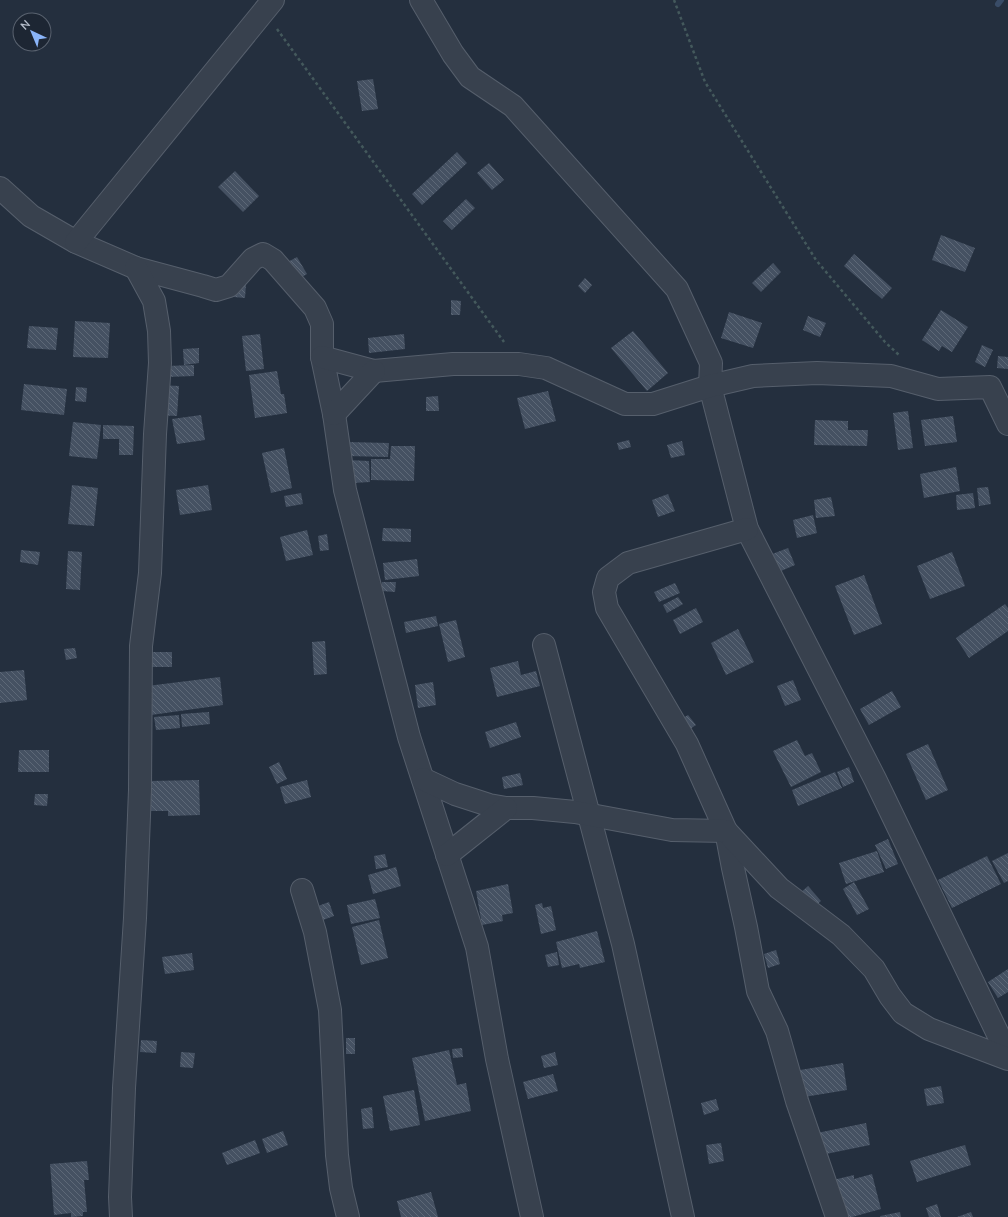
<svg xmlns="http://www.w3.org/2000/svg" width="1008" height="1217" font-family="'Nunito Sans',sans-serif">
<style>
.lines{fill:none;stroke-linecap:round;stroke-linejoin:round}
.stream{stroke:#394c67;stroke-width:6}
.building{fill:url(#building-back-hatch)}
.minor-casing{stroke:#565f6c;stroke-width:24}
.path{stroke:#44595c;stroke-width:2.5;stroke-dasharray:3 3;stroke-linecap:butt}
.minor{stroke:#38414e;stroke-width:22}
</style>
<defs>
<pattern id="building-back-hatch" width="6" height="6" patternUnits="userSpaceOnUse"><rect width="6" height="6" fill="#455162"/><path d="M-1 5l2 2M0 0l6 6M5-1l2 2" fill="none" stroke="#5d6877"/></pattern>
</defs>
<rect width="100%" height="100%" fill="#242f3e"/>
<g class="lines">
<polyline class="stream" points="998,4 1001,0"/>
</g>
<g class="building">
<polygon points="373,79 378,109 362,111 357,81"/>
<polygon points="457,152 467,163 422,205 412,194"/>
<polygon points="489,163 504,180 492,190 477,173"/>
<polygon points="235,171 259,196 243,212 218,187"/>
<polygon points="466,199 475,208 452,230 443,221"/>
<polygon points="941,235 975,248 965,272 932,260"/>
<polygon points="854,254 892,288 882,299 844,266"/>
<polygon points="297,257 307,274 297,280 286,263"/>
<polygon points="773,263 781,272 761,292 752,283"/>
<polygon points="585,278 592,285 585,293 578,286"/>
<polygon points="235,283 246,284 245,298 234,297"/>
<polygon points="451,300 461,301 460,315 451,315"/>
<polygon points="941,310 968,327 952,352 942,346 939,351 922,340"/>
<polygon points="729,312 762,323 753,348 721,338"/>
<polygon points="808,316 826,323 820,337 803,330"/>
<polygon points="75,321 110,323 108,358 73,357"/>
<polygon points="29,326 58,328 56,350 27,348"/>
<polygon points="633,331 668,373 647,391 611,348"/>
<polygon points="260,334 264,369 246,371 242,336"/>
<polygon points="404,334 405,349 369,353 368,338"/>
<polygon points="982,345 993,350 985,367 975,362"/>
<polygon points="199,348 199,363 184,365 183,349"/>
<polygon points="998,356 1008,357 1008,369 997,368"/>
<polygon points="194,365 194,376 167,377 167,366"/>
<polygon points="277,371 281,394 284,394 287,413 255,418 249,375"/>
<polygon points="24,384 67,389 64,415 21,410"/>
<polygon points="159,385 179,386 177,416 157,415"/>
<polygon points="76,387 87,388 86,402 75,401"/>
<polygon points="548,391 556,421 525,429 517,398"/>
<polygon points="438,396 439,411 426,411 426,397"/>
<polygon points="908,411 913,448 898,450 893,413"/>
<polygon points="201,415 205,440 177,444 172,419"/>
<polygon points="953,416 957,442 925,446 921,420"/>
<polygon points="815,420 848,421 848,430 868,430 867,446 814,445"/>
<polygon points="73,422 101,425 97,459 69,456"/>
<polygon points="103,425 134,426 133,455 119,455 119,439 103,439"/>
<polygon points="629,440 631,447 619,450 617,443"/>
<polygon points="682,441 685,455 671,458 667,445"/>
<polygon points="347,442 389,443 388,457 347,456"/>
<polygon points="391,446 415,446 414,481 371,480 371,459 390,459"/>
<polygon points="284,448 292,488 271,493 262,453"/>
<polygon points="348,460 369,461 370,482 353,483"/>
<polygon points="956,467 960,491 924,498 920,474"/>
<polygon points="72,485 98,488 94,526 68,524"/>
<polygon points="208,485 212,510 180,515 176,490"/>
<polygon points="988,487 991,504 979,506 977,488"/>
<polygon points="301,493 303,504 286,507 284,496"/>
<polygon points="973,493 975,508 957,510 956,495"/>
<polygon points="668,494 675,511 658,517 652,500"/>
<polygon points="831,497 835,516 816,518 814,500"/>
<polygon points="813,515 817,533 797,538 793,520"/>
<polygon points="383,528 411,529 411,542 382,541"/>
<polygon points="307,530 313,555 286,561 280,537"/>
<polygon points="327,534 329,550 320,551 318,536"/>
<polygon points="788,548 795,565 774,574 767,556"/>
<polygon points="21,550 40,552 38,565 20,562"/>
<polygon points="68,551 82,552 80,590 66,589"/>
<polygon points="952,552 965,586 930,599 917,566"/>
<polygon points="417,559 419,576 385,580 383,563"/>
<polygon points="864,575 882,624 854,635 835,586"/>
<polygon points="382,582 396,582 395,592 382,591"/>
<polygon points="675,583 680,593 659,602 654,592"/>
<polygon points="678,597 683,604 667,613 663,605"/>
<polygon points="1005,604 1008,608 1008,631 969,658 956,638"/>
<polygon points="696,608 703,622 680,634 673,620"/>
<polygon points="436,616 438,626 406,633 404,622"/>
<polygon points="456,620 465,657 448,662 439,624"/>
<polygon points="738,629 754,662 726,675 711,643"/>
<polygon points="325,641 327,674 314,675 312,642"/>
<polygon points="75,648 77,658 66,660 64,649"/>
<rect x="152" y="652" width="20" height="15"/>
<polygon points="518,661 521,675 536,671 540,686 497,697 490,668"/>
<polygon points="24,670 27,700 0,703 0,672"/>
<polygon points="220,677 223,705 151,715 147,686"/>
<polygon points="793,680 801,700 785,706 777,686"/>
<polygon points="433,682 436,705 418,708 415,685"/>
<polygon points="892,691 901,707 869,725 860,709"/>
<polygon points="209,712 210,724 182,727 181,714"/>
<polygon points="179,715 180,728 156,730 154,717"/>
<polygon points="688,715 696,725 687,731 680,720"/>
<polygon points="516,722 521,737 490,748 485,732"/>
<polygon points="797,740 805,756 812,753 821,772 791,787 773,751"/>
<polygon points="928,744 948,790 926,800 906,754"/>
<polygon points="19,750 49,750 49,772 18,772"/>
<polygon points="279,762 287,779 277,784 269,767"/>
<polygon points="849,767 854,782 843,787 837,772"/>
<polygon points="835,772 842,788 798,806 792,790"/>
<polygon points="520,773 523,785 504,789 502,777"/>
<polygon points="199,780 200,815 168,816 168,811 150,811 149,781"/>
<polygon points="307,780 311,797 285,804 280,787"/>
<polygon points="35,794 48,794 47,806 34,805"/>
<polygon points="888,839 898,864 886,869 875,845"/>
<polygon points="877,851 884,872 846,884 839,863"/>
<polygon points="1008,853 1008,881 1004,883 992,861"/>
<polygon points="385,854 388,867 376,869 374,856"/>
<polygon points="987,856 1001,884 952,908 938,880"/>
<polygon points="396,867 401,886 373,894 368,875"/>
<polygon points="854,882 869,909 857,915 843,889"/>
<polygon points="508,884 513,913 502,915 503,921 482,925 476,891"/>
<polygon points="808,886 821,901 811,910 798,895"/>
<polygon points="375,899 380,918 351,924 347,905"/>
<polygon points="329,902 334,916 323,920 318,906"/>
<polygon points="542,903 543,908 551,906 556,930 541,934 535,905"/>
<polygon points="379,920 388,958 361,965 352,927"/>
<polygon points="597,931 605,962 580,968 579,964 562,968 556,942"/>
<polygon points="776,950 780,964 768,968 764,954"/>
<polygon points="557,952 559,965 548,967 545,955"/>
<polygon points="192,953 194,970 165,974 162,957"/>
<polygon points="1008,969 1008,992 998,998 988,982"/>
<rect x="346" y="1038" width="9" height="16"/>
<polygon points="141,1040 157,1041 156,1053 140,1052"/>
<polygon points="462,1048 463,1057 453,1058 452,1049"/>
<polygon points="449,1050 457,1085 466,1083 471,1111 425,1121 412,1058"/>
<polygon points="181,1052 195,1053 193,1068 180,1067"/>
<polygon points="555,1052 558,1065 544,1068 541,1056"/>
<polygon points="843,1063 847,1090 804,1097 800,1070"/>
<polygon points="553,1074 558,1091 528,1099 523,1082"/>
<polygon points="941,1086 944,1103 927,1106 924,1089"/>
<polygon points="414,1090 420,1125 390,1131 383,1096"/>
<polygon points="716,1099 719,1110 704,1115 701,1103"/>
<polygon points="372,1107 374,1128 363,1129 361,1109"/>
<polygon points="866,1123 870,1145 821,1155 817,1133"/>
<polygon points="283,1131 288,1145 267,1153 262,1139"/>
<polygon points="255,1140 260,1153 227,1165 222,1153"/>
<polygon points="721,1143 724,1161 709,1164 706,1145"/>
<polygon points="965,1145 971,1165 917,1182 910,1161"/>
<polygon points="87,1161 89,1180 84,1180 87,1212 83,1212 83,1216 71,1217 71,1213 54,1215 50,1164"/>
<polygon points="872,1174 881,1209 852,1217 842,1217 833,1180 854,1175 854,1179"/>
<polygon points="431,1192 438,1217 401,1217 397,1201"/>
<polygon points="937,1204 941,1217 929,1217 926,1208"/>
<polygon points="900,1212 901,1217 881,1217 880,1216"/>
<polygon points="971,1212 973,1217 957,1217"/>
</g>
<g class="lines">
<g class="minor-casing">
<g id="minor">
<polyline points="421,0 453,54 470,77 513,106 677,289 711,363 710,386 747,529 875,779 1008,1055"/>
<polyline points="0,188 31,216 76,242 136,268 203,286 216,290 229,286 253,259 263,254 273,260 315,308 322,324 322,357 334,414 345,490 409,737 477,947 497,1059 532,1217"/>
<polyline points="76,242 273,0"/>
<polyline points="322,357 374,371 453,364 519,364 546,368 625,404 653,404 710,386 753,376 817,373 891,376 938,389 990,387 1008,424"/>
<polyline points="334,414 374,371"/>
<polyline points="747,529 628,563 608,578 604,592 607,608 687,744 726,831 733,868 746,927 758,991 777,1031 797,1101 837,1217"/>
<polyline points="544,645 623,944 683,1217"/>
<polyline points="423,779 455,794 489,805 506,808 533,808 575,812 672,830 726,831 779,888 841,935 874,969 890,996 903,1013 929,1029 1008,1059"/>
<polyline points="447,855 506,808"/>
<polyline points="302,890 315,932 330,1010 337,1155 341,1188 348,1217"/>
<polyline points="121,1217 120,1197 124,1088 135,918 140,790 141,646 150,573 155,434 160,363 159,331 154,301 136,268"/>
</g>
</g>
<g class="path">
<polyline points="674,0 705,82 816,260 885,342 899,355"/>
<polyline points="277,29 504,342"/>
</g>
<use href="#minor" class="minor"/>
</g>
<g transform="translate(32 32) rotate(316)"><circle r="19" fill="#1d2633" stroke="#59626f"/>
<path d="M0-3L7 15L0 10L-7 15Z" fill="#8ab4f8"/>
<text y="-6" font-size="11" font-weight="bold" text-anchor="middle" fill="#b4bcc9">N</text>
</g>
</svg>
